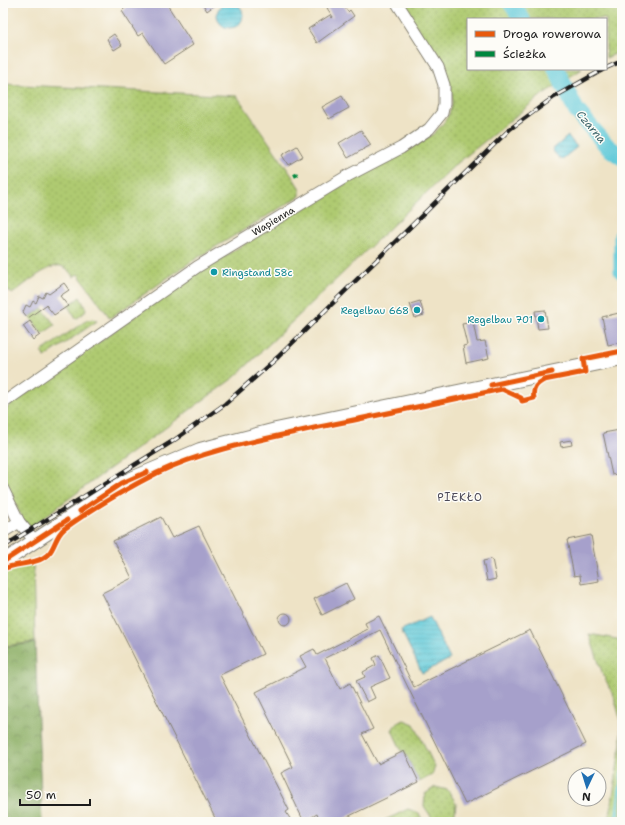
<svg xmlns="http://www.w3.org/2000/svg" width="625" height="825" font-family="'Shantell Sans',sans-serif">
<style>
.grass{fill:url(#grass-dots);stroke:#667346}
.forest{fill:url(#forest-crowns);stroke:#546540}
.water{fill:url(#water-rules);stroke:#3d727a}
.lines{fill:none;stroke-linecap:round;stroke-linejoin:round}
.stream{stroke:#5ec9d8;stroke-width:3}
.river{stroke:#5ec9d8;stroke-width:17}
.building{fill:#a6a0cb}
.minor-casing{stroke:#858071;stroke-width:13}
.tertiary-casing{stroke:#858071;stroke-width:16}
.minor{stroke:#fff;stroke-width:11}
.tertiary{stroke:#fff;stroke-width:14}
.rail-casing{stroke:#1c1c1c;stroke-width:4.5}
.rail{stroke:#fdfcf7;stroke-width:3;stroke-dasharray:9;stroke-linecap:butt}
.quiet{stroke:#00873e;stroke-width:4;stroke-dasharray:8 4;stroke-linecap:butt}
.cycleway-casing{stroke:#fdfcf7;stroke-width:8}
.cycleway{stroke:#e8590c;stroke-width:5}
.culture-dot{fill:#0f9aa8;stroke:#fdfcf7;stroke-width:1.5}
.labels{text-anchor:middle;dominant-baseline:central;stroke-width:3;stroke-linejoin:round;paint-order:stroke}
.street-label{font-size:10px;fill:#1c1c1c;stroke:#fdfcf7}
.culture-label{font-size:10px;fill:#0d838f;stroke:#fdfcf7;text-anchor:end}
.water-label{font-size:11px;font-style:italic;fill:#366167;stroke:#fdfcf7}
.neighbourhood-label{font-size:11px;letter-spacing:1px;fill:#4c4a59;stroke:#fdfcf7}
</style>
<defs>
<pattern id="grass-dots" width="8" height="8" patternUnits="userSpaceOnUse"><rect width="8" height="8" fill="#afca71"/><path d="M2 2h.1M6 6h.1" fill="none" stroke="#96ad61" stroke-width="1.8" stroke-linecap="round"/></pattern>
<pattern id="forest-crowns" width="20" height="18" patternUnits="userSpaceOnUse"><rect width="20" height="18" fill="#8bae63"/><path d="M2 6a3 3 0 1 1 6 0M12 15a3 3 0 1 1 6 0" fill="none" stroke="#718d51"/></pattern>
<pattern id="water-rules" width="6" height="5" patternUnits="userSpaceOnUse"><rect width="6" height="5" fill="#5ec9d8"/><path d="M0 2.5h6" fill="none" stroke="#51acb9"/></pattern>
</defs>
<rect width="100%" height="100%" fill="#fdfcf7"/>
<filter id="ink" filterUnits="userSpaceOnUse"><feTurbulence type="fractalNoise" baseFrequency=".025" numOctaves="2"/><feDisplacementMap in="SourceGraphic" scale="8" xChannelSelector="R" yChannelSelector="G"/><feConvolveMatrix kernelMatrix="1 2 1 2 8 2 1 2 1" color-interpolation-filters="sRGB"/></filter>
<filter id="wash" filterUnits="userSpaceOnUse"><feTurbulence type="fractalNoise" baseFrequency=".012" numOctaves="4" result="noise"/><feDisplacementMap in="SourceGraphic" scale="16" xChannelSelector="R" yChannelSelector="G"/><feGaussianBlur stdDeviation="0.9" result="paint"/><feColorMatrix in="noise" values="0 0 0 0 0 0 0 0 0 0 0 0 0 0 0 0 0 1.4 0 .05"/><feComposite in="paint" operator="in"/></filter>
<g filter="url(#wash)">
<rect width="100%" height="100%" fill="#eee3c6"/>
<g class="grass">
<path d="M401 3H622V51L606 58V19H468V69H582L543 94 454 166 236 376 29 528 23 520 3 478V413L10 405 190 277 324 196 432 135C466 106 451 80 431 49 421 34 411 18 401 3Z"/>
<path d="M3 84 237 96 292 176 300 189V196L189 263 110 318 78 274 73 277C70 272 67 268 61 266 49 263 22 287 12 294L7 289 3 291Z"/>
<polygon points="80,297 86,309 84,313 76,319 68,306"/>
<polygon points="42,308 55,325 42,334 30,317"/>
<polygon points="93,319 97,321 45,357 41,352 87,320"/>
<polygon points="33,564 35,642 3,646 3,572 12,567"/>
<polygon points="589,634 622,640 622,822 609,822 621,742 620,718 614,697 602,672"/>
<polygon points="404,720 414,724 435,767 432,775 419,782 404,751 402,752 392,730 396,724"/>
<polygon points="435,787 448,790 456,803 455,813 444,822 434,821 424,806 425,794"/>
<polygon points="408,809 419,813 423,822 381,822"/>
</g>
<polygon class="forest" points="35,643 42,822 3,822 3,647"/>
<g class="water">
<circle cx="230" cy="15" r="13"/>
<polygon points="568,136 577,147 561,160 552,150"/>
<polygon points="430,617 450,659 422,673 401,630"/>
</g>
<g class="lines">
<polyline class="stream" points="616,822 622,772"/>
<g class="river">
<polyline points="511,3 522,19"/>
<polyline points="556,69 576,110 608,147 622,157"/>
<polyline points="622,236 622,271"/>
</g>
</g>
<g id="blocks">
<g class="building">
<polygon points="124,3 166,3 193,45 164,64 143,33 138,36 122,11 126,7"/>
<polygon points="202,3 214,3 215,5 207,11"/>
<polygon points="334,3 342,3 348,12 350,10 354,16 317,43 308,29 330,15 332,18 333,17 327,8"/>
<polygon points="114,34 122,45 114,50 107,39"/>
<polygon points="342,96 349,108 329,119 322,107"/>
<polygon points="361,130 371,145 348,158 339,143"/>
<polygon points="297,146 303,156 288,165 282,155"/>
<polygon points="64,283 69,290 60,296 68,306 54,315 46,305 28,318 23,312 26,305 30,307 33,301 36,303 39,296 43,298 46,292 49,294"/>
<polygon points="420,301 424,315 415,318 410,304"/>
<polygon points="545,310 548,328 538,329 535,311"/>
<polygon points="619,313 622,326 622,342 608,345 602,317"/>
<polygon points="30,321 40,335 33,340 23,326"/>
<polygon points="473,322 477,342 485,341 489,358 466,363 463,346 467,345 462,324"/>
<polygon points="620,430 622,442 622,473 612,475 603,433"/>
<polygon points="571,440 572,445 561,447 560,442"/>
<polygon points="161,517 172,538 199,526 263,654 220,675 289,810 286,812 292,822 217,822 102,593 132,578 113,541"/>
<polygon points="591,535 599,581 581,584 580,575 574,576 567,540"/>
<polygon points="492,559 496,579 487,581 483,561"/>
<polygon points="346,583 354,599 322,615 314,599"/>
<circle cx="285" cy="619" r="6"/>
<polygon points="379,616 414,687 530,630 586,744 465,804 380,630 325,658 340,689 350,683 373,729 362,734 378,764 404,751 419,782 337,822 320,822 317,814 310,818 311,822 304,822 281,773 293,767 256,692 306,667 300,656 314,649 317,655 368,629 365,623"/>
<polygon points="379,655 390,678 370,687 375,698 367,702 356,681 365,677 363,672 376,665 373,658"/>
</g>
</g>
</g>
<g filter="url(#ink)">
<use href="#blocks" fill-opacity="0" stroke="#858071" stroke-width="1"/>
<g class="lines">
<g class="minor-casing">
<g id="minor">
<polyline points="3,403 197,267 349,175 401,148 429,129 442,113 444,104 444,85 438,67 397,3"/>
<polyline points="3,489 19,522"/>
<polyline points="3,532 19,522 35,541"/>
</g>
</g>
<g class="tertiary-casing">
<polyline id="tertiary" points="3,562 122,483 200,450 276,430 622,358"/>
</g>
<use href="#minor" class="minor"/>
<use href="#tertiary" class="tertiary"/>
<g class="rail-casing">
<g id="rail">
<polyline points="606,68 622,61"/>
<polyline points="3,547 173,441 225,404 278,357 510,129 554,97 604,69"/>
</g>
</g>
<use href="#rail" class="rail"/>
<polyline class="quiet" points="294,176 298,174"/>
<g class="cycleway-casing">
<g id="cycleway">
<polyline points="491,385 552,372"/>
<polyline points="80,511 122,483 147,472"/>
<polyline points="3,562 67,520"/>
<path d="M3 569C16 563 31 565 43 558 55 552 54 537 64 529 90 510 128 488 157 473 207 449 265 439 319 427 380 415 441 402 502 389L521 398 522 401 534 398C532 389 536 384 544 380L585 372 583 359 622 351"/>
</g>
</g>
<use href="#cycleway" class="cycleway"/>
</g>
</g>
<g class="culture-dot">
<circle cx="214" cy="272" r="4"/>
<circle cx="417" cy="310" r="4"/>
<circle cx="541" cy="319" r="4"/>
</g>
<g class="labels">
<g class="street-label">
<text transform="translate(273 221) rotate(-31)">Wapienna</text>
</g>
<g class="culture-label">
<text x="222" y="272" text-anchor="start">Ringstand 58c</text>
<text x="409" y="310">Regelbau 668</text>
<text x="533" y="319">Regelbau 701</text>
</g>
<g class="water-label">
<text transform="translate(591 127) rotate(50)">Czarna</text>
</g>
<g class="neighbourhood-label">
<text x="460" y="497">PIEKŁO</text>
</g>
</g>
<rect width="625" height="825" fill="none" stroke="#fdfcf7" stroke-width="16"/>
<rect x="467" y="18" width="140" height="52" fill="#fdfcf7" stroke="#a3a29f"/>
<rect x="475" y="31" width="20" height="6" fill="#e8590c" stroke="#a3a29f"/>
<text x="503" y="38" font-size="12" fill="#1c1c1c">Droga rowerowa</text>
<rect x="475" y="51" width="20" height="6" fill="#00873e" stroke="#a3a29f"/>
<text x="503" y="58" font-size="12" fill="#1c1c1c">Ścieżka</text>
<g transform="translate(587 787) rotate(184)"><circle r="19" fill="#fdfcf7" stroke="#a3a29f"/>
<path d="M0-3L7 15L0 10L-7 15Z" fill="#1f6fb2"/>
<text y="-6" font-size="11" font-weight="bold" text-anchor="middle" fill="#1c1c1c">N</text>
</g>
<path d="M20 799v6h70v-6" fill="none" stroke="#1c1c1c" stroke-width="2"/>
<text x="26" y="799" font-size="12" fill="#1c1c1c" stroke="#fdfcf7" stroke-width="3" paint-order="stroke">50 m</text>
</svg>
